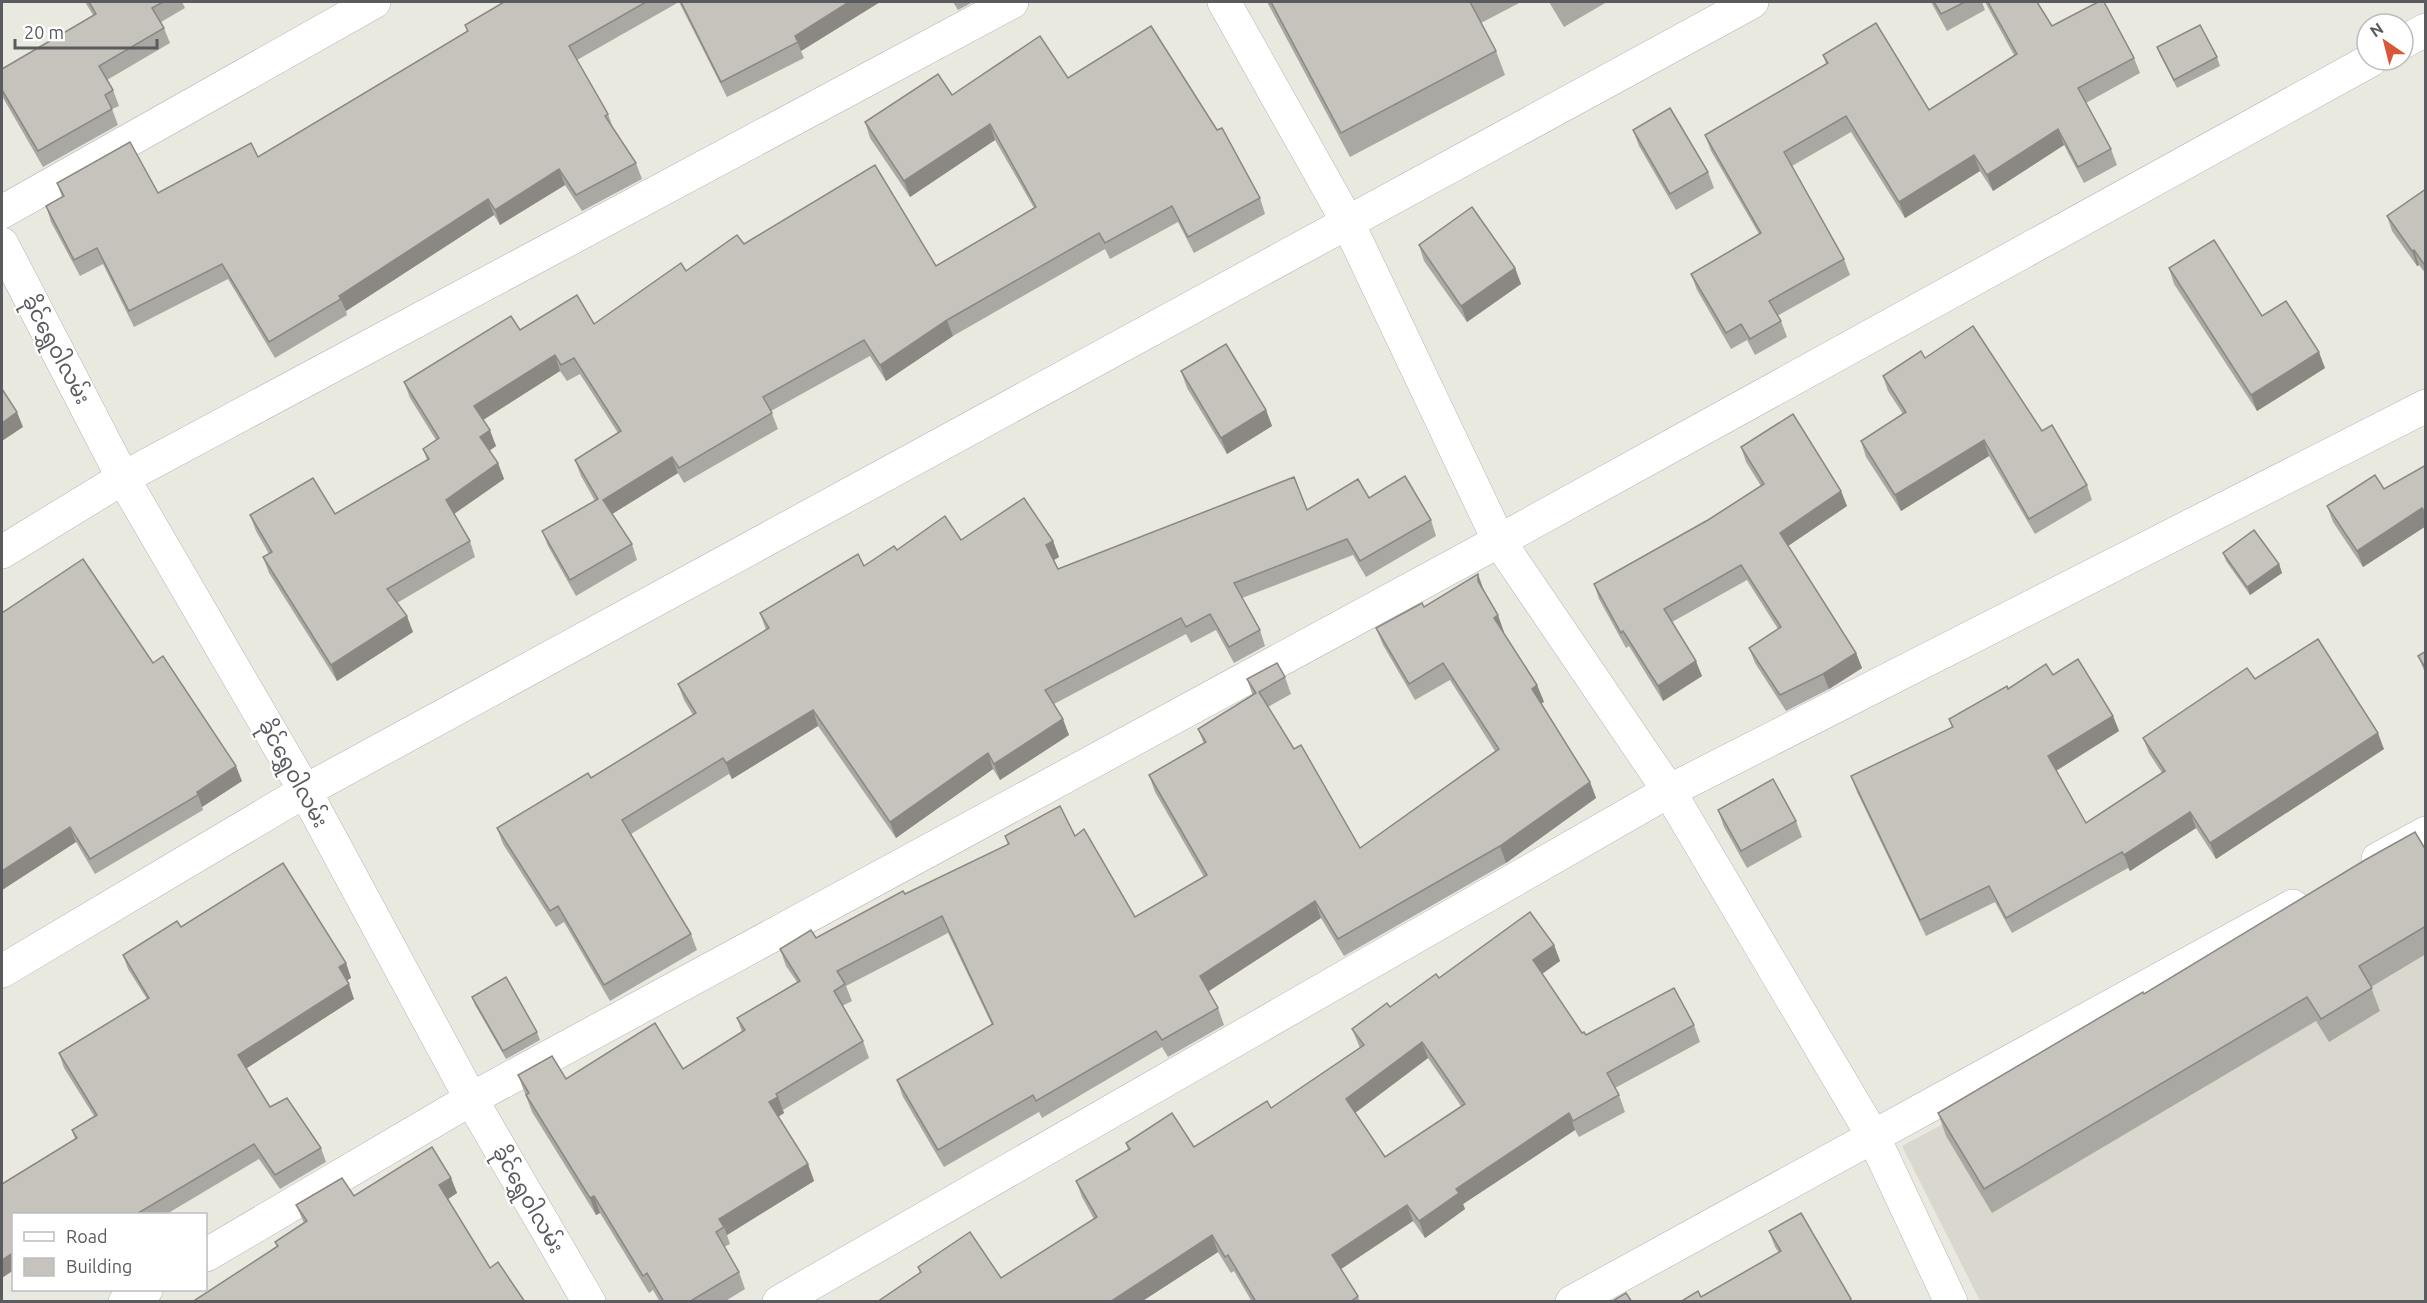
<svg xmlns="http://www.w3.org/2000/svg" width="2427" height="1303" font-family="Ubuntu,'Noto Sans Myanmar',sans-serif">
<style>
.education{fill:#dad8ce}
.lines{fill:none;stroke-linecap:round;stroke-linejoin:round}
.minor-casing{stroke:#b3b5b9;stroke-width:34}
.tertiary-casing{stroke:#b3b5b9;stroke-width:34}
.minor{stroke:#fff;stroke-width:33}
.tertiary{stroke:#fff;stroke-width:33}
.wall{fill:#aaa8a2;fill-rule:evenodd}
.shaded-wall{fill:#8b8884}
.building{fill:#c6c3bc;stroke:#8b8884;stroke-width:1.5;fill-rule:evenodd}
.labels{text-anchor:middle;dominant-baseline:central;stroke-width:4.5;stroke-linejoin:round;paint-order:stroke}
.street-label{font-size:21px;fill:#595b5f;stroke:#fff}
</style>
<rect width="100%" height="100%" fill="#eae9e0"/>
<polygon class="education" points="2425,867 2425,1301 1980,1301 1902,1146"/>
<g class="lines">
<g class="minor-casing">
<g id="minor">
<polyline points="1224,2 1347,221 1499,541 1669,791 1873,1136 1951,1302"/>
<polyline points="2403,42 2426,30"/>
<polyline points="2,212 374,2"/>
<polyline points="2,552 123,478 1012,2"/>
<polyline points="2378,859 2426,833"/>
<polyline points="2,971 305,791 1752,2"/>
<polyline points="206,1255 471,1099 1499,541 2371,60"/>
<polyline points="125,1302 146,1290"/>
<polyline points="779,1302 1669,791 2426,406"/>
<polyline points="1572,1302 2293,906"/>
</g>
</g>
<g class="tertiary-casing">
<polyline id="tertiary" points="2,244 123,478 305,791 471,1099 589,1302"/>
</g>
<use href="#minor" class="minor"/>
<use href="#tertiary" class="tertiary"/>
</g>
<g class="wall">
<polygon points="85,2 182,2 185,8 161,22 164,28 170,43 107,80 113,90 119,106 112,109 118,125 43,167 2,96 2,69 93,15"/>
<polygon points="504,2 880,2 801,51 804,58 727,97 679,2 577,60 608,114 613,128 636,163 642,179 582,211 565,185 500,225 494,215 346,311 347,315 275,358 228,279 134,327 103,264 80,276 51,222 46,206 62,197 57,183 158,193 258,157 467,32 465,25"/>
<polygon points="953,2 973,2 958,10"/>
<polygon points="1267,2 1521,2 1481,23 1496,51 1505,75 1350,157"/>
<polygon points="1549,2 1607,2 1564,27"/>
<polygon points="1931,2 1982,2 1985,10 1947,31"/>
<polygon points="1985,2 2037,2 2052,26 2134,58 2140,73 2086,103 2111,149 2117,165 2084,183 2064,145 1993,191 1980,171 1905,218 1851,132 1792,166 1844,259 1850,275 1777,316 1781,321 1787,337 1755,355 1747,340 1731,349 1697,290 1691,274 1759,234 1711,151 1705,135 1826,64 1823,55 1929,110 2014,55"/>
<polygon points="2157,47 2217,57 2220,66 2177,88 2160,55"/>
<polygon points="1068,78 1260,198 1265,214 1194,253 1178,222 1110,259 1105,249 953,336 886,381 870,356 771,411 778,429 684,483 678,473 612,514 632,544 637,560 576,596 548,546 542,531 595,501 581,476 575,460 618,433 580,374 567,381 560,371 483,419 496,446 489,451 498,463 504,479 454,514 470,541 475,557 397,603 413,632 337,681 269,573 263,557 269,554 256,531 250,515 335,514 427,460 423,449 436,440 410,398 404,382 520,330 594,324 686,271 744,244 936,266 1034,208 995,140 910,197 870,138 865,122 952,95"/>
<polygon points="1633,130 1708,172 1714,188 1676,210 1639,146"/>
<polygon points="2426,189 2426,274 2419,265 2417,266 2392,231 2387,216"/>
<polygon points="1419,245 1515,268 1521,284 1467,322 1424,261"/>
<polygon points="2169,268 2262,316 2325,368 2257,411 2174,284"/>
<polygon points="1925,358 2042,431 2087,485 2092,500 2035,534 1989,456 1901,511 1866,457 1861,441 1903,414 1888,391 1883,376"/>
<polygon points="1181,371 1266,410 1272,426 1227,454 1187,388"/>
<polygon points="1741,447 1841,491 1847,506 1788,546 1856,653 1862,668 1829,689 1786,711 1755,663 1749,648 1778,629 1747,580 1672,622 1702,676 1663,701 1629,646 1626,648 1599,599 1594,584 1708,520 1761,486 1746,462"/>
<polygon points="2426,465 2426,526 2363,567 2333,522 2327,506 2384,489"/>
<polygon points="1369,498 1431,520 1436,536 1366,577 1353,555 1242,598 1260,630 1265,646 1234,663 1216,630 1191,643 1186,634 1054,704 1069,735 1000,780 993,769 896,838 818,726 732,779 729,774 631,834 691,934 697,950 610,1001 564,922 556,927 503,844 497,828 591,778 693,715 684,700 678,684 766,630 760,613 897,550 961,540 1053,541 1059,557 1054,560 1058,569 1307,510"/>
<polygon points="2223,553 2279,564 2282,573 2250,595 2226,561"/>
<polygon points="1484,591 1504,632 1504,633 1537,685 1544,702 1541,703 1590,782 1596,798 1506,863 1344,956 1321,918 1208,991 1218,1008 1224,1025 1168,1057 1162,1047 1042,1118 1039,1112 944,1167 903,1097 897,1080 992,1025 948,933 846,986 852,1001 842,1006 863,1041 869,1058 783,1110 784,1113 778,1117 808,1164 814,1181 727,1235 730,1244 724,1247 739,1272 745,1289 724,1302 660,1302 653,1290 649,1293 600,1213 596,1215 532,1112 518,1075 566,1079 683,1069 742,1032 737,1018 797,982 786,966 780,949 816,938 1008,845 1005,836 1075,836 1135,917 1204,877 1155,792 1149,775 1204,744 1198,729 1253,696 1247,679 1285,677 1291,694 1268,707 1294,749 1360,848 1495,751 1450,680 1415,700 1383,645 1376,628 1424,607"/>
<polygon points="2426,651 2426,675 2418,656"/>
<polygon points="153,663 242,781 202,807 203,810 95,874 76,842 2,890"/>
<polygon points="2053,675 2113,716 2119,731 2056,771 2086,823 2162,773 2149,753 2143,738 2255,679 2384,749 2216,859 2196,828 2130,871 2128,868 2012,933 1995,902 1926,936 1857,792 1851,776 1952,728 1949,719 2008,689"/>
<polygon points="1718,810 1796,821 1802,837 1747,868 1724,827"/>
<polygon points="2426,846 2426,954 2371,987 2380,1011 2329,1042 2316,1021 1992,1213 1946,1136 1938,1113 2144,994"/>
<polygon points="181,927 346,963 351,978 346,981 354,999 246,1068 270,1107 321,1148 326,1162 280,1189 259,1159 165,1215 14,1215 75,1139 72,1130 94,1116 64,1068 59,1053 147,999 128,969 123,955"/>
<path d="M1554 945 1560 961 1542 974 1582 1033 1586 1035 1694 1025 1700 1042 1615 1088 1619 1095 1625 1112 1579 1137 1575 1130 1463 1204 1465 1209 1425 1238 1413 1221 1341 1269 1358 1296 1360 1302H1252L1234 1271 1231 1273 1218 1252 1141 1302H877L920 1273 918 1267 1001 1278 1094 1219 1082 1197 1076 1181 1128 1150 1126 1143 1194 1147 1271 1108 1360 1048 1352 1029 1439 978ZM1428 1058 1461 1106 1385 1157 1355 1113Z"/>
<polygon points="472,997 537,1032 540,1040 506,1059 475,1005"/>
<polygon points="451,1178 457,1193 448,1199 490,1268 277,1247 275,1242 304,1223 296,1205"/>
<polygon points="1769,1231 1851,1299 1852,1302 1680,1302 1701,1297 1779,1253 1775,1247"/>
</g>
<g class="shaded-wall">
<polygon points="849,2 880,2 801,51 795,36"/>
<polygon points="990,124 995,140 910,197 904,181"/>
<polygon points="2058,129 2064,145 1993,191 1987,175"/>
<polygon points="1974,155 1980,171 1905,218 1899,202"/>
<polygon points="559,169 565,185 500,225 495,210"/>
<polygon points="488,199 494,215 346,311 339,296"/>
<polygon points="2414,250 2419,265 2417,266 2412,251"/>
<polygon points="1515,268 1521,284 1467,322 1461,306"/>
<polygon points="947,320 953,336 886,381 880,365"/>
<polygon points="2319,352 2325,368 2257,411 2251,395"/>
<polygon points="555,355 560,371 480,422 474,406"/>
<polygon points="1266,410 1272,426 1227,454 1221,438"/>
<polygon points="17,412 23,427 2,441 2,423"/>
<polygon points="490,430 496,446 486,453 480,437"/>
<polygon points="1984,440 1989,456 1901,511 1895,495"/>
<polygon points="672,457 678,473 609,516 603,500"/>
<polygon points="498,463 504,479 451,516 446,500"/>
<polygon points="1841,491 1847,506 1785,548 1780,533"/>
<polygon points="2422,508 2426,518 2426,526 2363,567 2357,551"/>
<polygon points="1053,541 1059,557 1052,561 1046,545"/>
<polygon points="2279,564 2282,573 2250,595 2247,587"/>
<polygon points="1478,574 1484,591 1478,581"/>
<polygon points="1498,615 1504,632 1500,635 1494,618"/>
<polygon points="407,616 413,632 337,681 331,665"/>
<polygon points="1856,653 1862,668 1829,689 1823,674"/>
<polygon points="1696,661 1702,676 1663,701 1658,686"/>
<polygon points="1537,685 1544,702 1538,705 1532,689"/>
<polygon points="813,710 818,726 732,779 726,763"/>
<polygon points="2113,716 2119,731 2054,772 2048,756"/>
<polygon points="1063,719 1069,735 1000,780 994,764"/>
<polygon points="2378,733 2384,749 2216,859 2210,843"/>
<polygon points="988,753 993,769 896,838 890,822"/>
<polygon points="236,766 242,781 202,807 197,792"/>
<polygon points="1590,782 1596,798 1506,863 1500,846"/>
<polygon points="2190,812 2196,828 2130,871 2124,855"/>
<polygon points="70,827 76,842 2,890 2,871"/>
<polygon points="1315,901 1321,918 1206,993 1200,976"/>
<polygon points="1554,945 1560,961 1539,976 1533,960"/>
<polygon points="346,963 351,978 344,982 339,967"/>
<polygon points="349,984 354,999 244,1070 238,1055"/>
<polygon points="1422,1042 1428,1058 1351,1116 1346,1099"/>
<polygon points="778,1097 784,1113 775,1119 769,1102"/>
<polygon points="1569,1113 1575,1130 1463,1204 1465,1209 1425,1238 1419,1221 1456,1189"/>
<polygon points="808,1164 814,1181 727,1235 724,1227 719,1219"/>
<polygon points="451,1178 457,1193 445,1201 439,1185"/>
<polygon points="594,1196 600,1213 596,1215 590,1198"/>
<polygon points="1407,1205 1413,1221 1338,1271 1332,1255"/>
<polygon points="1212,1235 1218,1252 1141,1302 1110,1302"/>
<polygon points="14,1252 14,1270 2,1278 2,1260"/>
</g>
<g class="building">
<polygon points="89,2 163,2 152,8 164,28 99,66 113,90 105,95 112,109 38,151 2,90 2,69 96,14"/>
<polygon points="504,2 646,2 569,46 608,114 605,116 636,163 576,195 559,169 495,210 488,199 339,296 341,299 269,342 222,264 129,311 97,248 74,260 46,206 64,196 57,183 130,142 158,193 251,143 258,157 468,31 465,25"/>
<polygon points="681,2 849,2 795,36 798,42 721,82"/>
<polygon points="1271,2 1470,2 1496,51 1341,133"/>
<polygon points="1934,2 1965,2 1941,14"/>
<polygon points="1988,2 2037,2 2052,26 2098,2 2104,2 2134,58 2078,88 2111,149 2078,167 2058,129 1987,175 1974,155 1899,202 1846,116 1784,152 1844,259 1769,301 1781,321 1750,339 1741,324 1726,333 1691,274 1761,233 1705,135 1828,63 1823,55 1876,23 1929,110 2017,54"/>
<polygon points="2200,25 2217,57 2174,80 2157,47"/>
<polygon points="1151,26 1217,130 1222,128 1260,198 1188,237 1172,206 1105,243 1099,233 947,320 880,365 864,340 763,397 772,413 679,468 672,457 603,500 632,544 570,580 542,531 598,499 575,460 621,431 574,358 561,365 555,355 474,406 490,430 480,437 498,463 446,500 470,541 387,589 407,616 331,665 263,557 272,552 250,515 313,478 335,514 429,459 423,449 439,438 404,382 511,316 520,330 577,295 594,324 681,263 686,271 737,235 744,244 875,165 936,266 1036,207 990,124 904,181 865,122 938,74 952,95 1040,36 1068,78"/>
<polygon points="1670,108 1708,172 1670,194 1633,130"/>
<polygon points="2426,189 2426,267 2414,250 2412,251 2387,216"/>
<polygon points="1472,207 1515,268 1461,306 1419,245"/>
<polygon points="2214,240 2262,316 2286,301 2319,352 2251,395 2169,268"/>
<polygon points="1973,326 2042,431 2052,425 2087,485 2029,519 1984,440 1895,495 1861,441 1906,412 1883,376 1921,351 1925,358"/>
<polygon points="1226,344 1266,410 1221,438 1181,371"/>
<polygon points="2,389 17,412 2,423"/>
<polygon points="1793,414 1841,491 1780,533 1856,653 1823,674 1780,695 1749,648 1781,627 1741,565 1664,609 1696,661 1658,686 1623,631 1621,633 1594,584 1708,520 1764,484 1741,447"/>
<polygon points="2426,465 2426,514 2422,508 2357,551 2327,506 2375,475 2384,489"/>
<polygon points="1405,476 1431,520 1360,561 1347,539 1234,583 1260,630 1229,647 1210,614 1186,627 1181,618 1045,690 1063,719 994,764 988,753 890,822 813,710 726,763 723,758 622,820 691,934 604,985 558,906 550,911 497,828 588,773 591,778 696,713 678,684 769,628 760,613 858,554 864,566 894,546 897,550 945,516 961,540 1024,498 1053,541 1046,545 1058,569 1294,477 1307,510 1358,479 1369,498"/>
<polygon points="2254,530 2279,564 2247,587 2223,553"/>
<polygon points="83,559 153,663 163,656 236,766 197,792 198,795 90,859 70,827 2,871 2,613"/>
<polygon points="1478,574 1478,581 1498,615 1494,618 1537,685 1532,689 1590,782 1500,846 1338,939 1315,901 1200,976 1218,1008 1162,1040 1156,1031 1036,1101 1033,1095 938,1150 897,1080 993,1024 942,916 837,971 845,984 834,991 863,1041 776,1094 778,1097 769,1102 808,1164 719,1219 724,1227 716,1232 739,1272 689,1302 664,1302 647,1273 643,1276 594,1196 590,1198 526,1095 529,1093 518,1075 552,1056 566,1079 655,1023 683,1069 745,1030 737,1018 800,981 780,949 811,930 816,938 903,891 905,894 1009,844 1005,836 1060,806 1075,836 1084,829 1135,917 1207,875 1149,775 1206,742 1198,729 1256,693 1247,679 1277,663 1285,677 1259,692 1294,749 1301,745 1360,848 1499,749 1443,663 1409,684 1376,628 1422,603 1424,607"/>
<polygon points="2318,639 2378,733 2210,843 2190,812 2124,855 2122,852 2006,918 1989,886 1920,920 1851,776 1953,727 1949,719 2007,686 2008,689 2046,664 2053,675 2078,659 2113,716 2048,756 2086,823 2165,771 2143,738 2247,668 2255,679"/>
<polygon points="2426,651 2426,669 2418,656"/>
<polygon points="1773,779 1796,821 1741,851 1718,810"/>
<polygon points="2415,832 2424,847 2426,846 2426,926 2359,966 2372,988 2321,1019 2307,997 1984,1189 1938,1113 2143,992 2144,994 2365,860"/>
<polygon points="283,863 346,963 339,967 349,984 238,1055 270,1107 287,1098 321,1148 275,1175 254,1144 135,1215 14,1215 14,1252 2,1260 2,1184 77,1138 72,1130 97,1115 59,1053 149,998 123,955 177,921 181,927"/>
<path d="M1530 912 1554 945 1533 960 1582 1033 1584 1032 1586 1035 1674 988 1694 1025 1607 1073 1619 1095 1573 1121 1569 1113 1456 1189 1459 1193 1419 1221 1407 1205 1332 1255 1358 1296 1350 1302H1256L1228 1255 1225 1257 1212 1235 1110 1302H877L921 1272 918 1267 970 1232 1001 1278 1097 1217 1076 1181 1130 1149 1126 1143 1172 1113 1194 1147 1267 1101 1271 1108 1364 1045 1352 1029 1387 1003 1390 1007 1436 974 1439 978ZM1422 1042 1465 1104 1385 1157 1346 1099Z"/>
<polygon points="506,977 537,1032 503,1051 472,997"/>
<polygon points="432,1147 451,1178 439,1185 490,1268 498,1262 525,1302 192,1302 278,1246 275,1242 307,1221 296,1205 342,1178 354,1196"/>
<polygon points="1801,1213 1851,1299 1848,1302 1680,1302 1698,1291 1701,1297 1781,1251 1769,1231"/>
<polygon points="1626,1293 1632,1302 1611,1302"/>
</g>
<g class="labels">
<g class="street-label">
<text transform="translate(57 349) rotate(62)">ခိုင်ရွှေဝါလမ်း</text>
<text transform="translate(294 773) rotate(61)">ခိုင်ရွှေဝါလမ်း</text>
<text transform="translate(529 1199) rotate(60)">ခိုင်ရွှေဝါလမ်း</text>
</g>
</g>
<rect width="2427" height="1303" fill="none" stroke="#595b5f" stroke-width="6"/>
<rect x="12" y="1213" width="195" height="78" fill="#ffffff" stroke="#bdbdbf" stroke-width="1.5"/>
<rect x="24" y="1232" width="30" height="9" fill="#ffffff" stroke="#bdbdbf" stroke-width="1.5"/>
<text x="66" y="1243" font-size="18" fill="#595b5f">Road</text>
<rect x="24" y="1258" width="30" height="18" fill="#c6c3bc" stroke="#bdbdbf" stroke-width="1.5"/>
<text x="66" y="1273" font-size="18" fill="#595b5f">Building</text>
<g transform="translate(2385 42) rotate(325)"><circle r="28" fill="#ffffff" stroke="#bdbdbf" stroke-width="1.5"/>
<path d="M0-4.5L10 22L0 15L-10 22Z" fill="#d75839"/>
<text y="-9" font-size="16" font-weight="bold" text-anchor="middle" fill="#595b5f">N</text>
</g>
<path d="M15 39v9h142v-9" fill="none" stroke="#595b5f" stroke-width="3"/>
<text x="24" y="39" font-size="18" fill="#595b5f" stroke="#ffffff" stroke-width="4.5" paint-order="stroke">20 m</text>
</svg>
